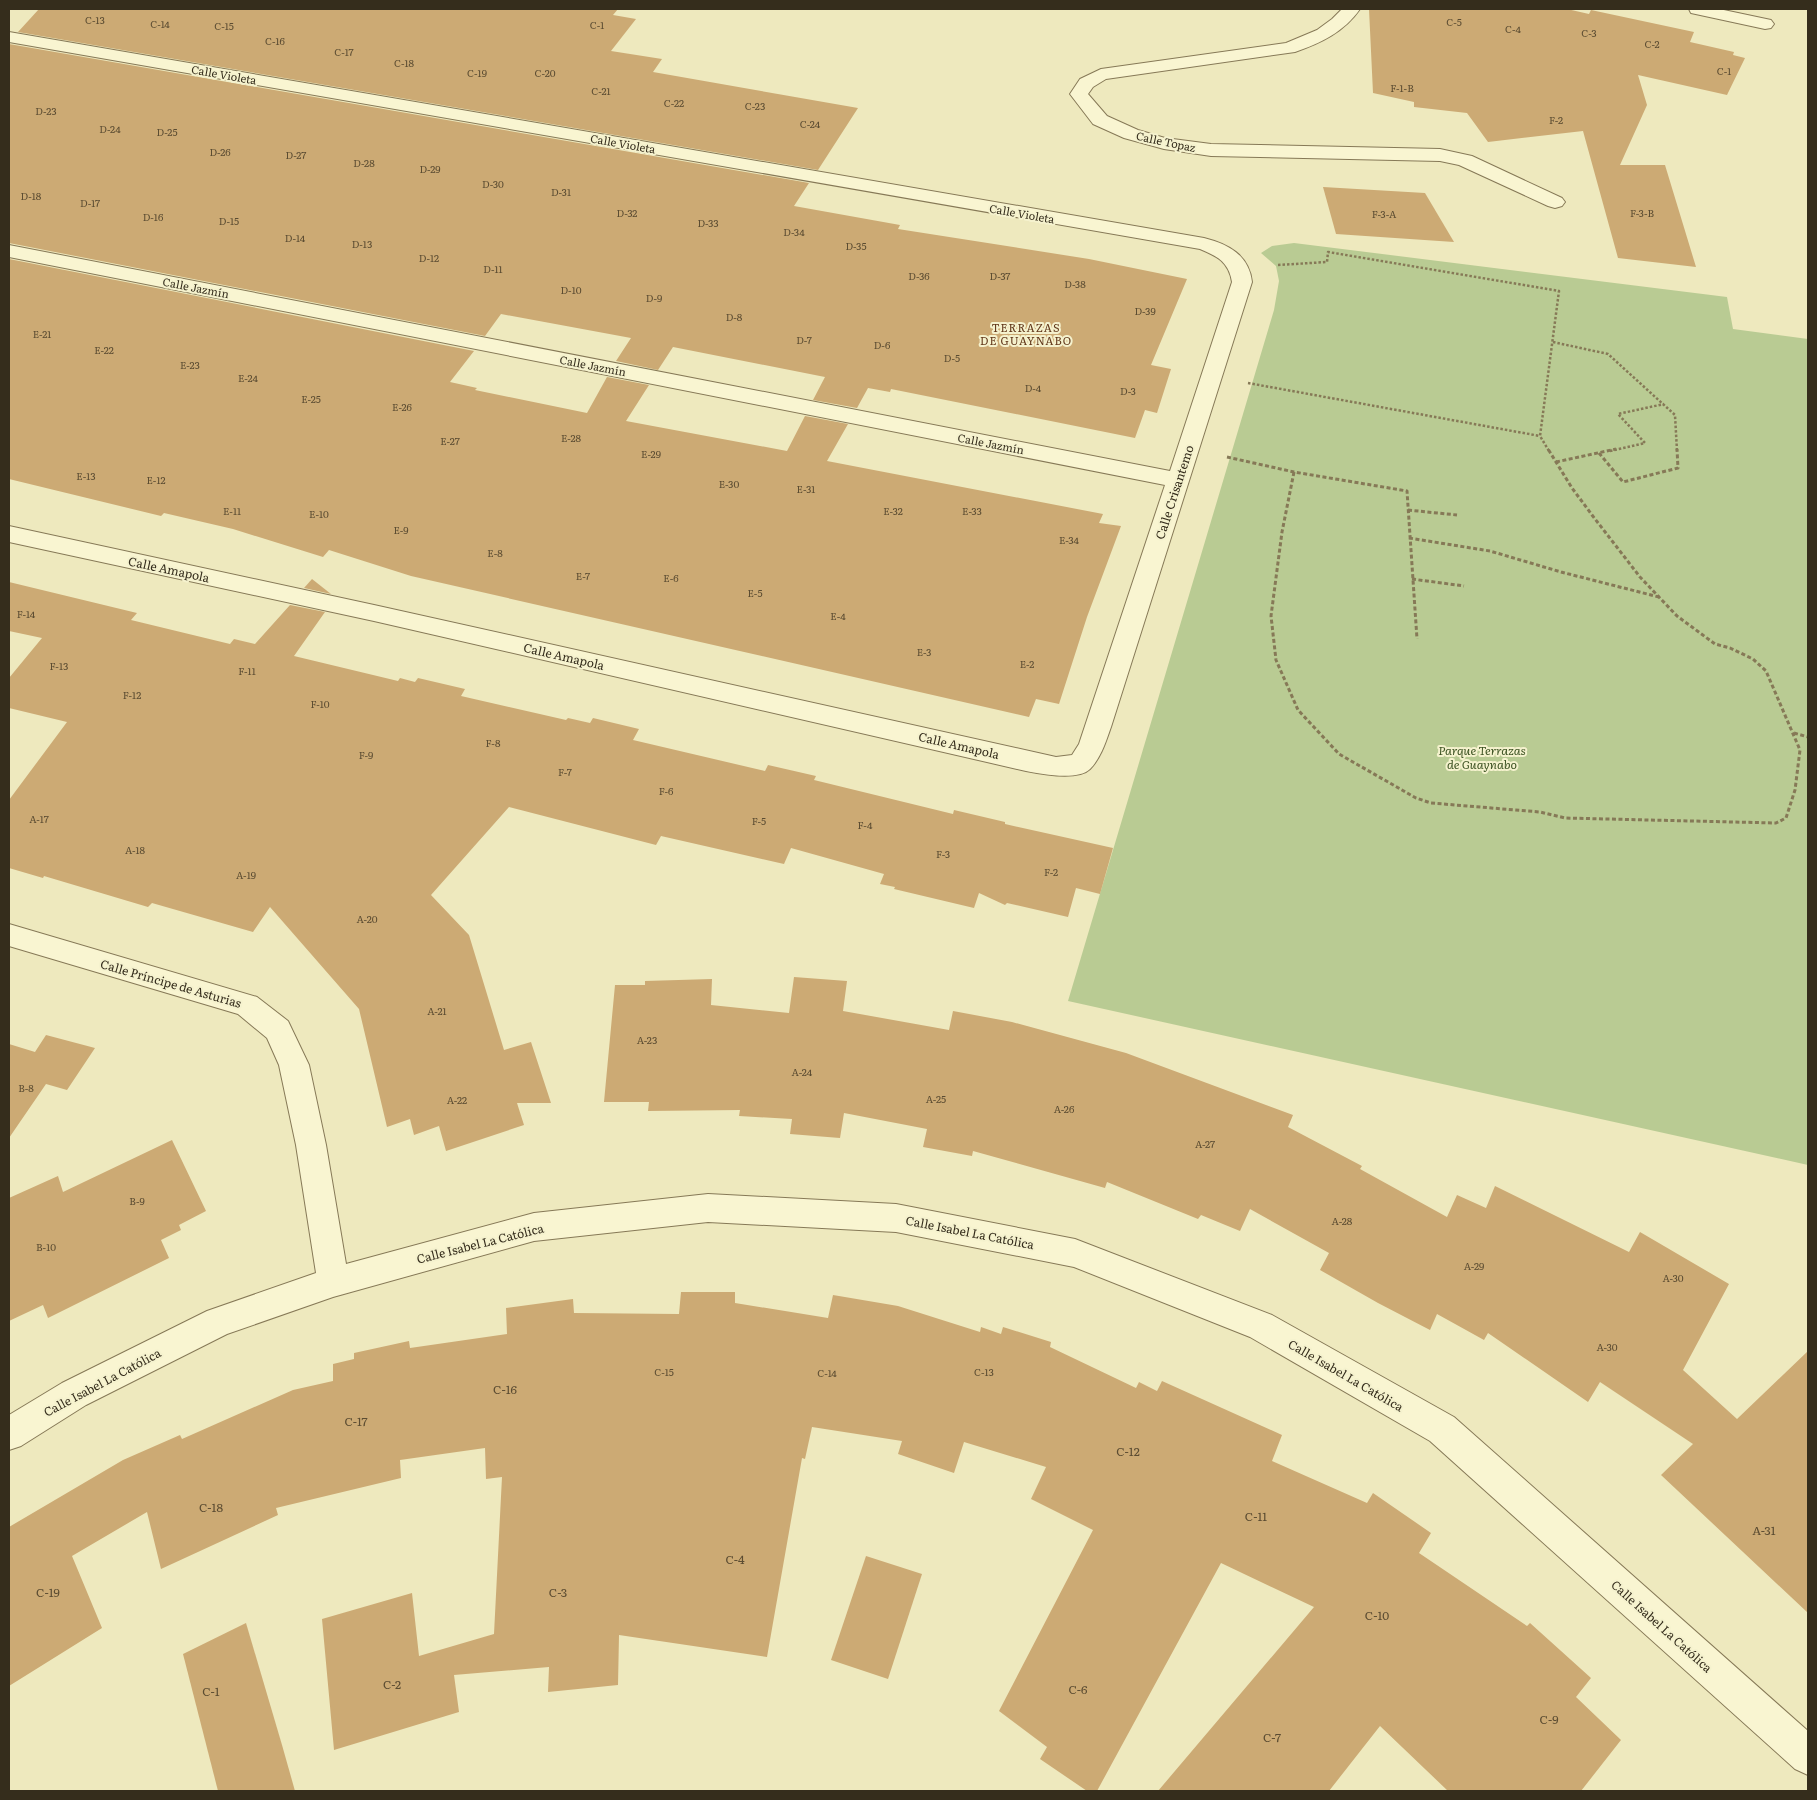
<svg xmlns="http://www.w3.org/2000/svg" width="1817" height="1800" font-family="Literata,serif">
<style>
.green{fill:#b9cb93}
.building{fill:#ccaa74}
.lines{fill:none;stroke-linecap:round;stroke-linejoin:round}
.minor-casing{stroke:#867957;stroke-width:2}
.path-far1{stroke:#867957;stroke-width:2.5;stroke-dasharray:2.5 2;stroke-linecap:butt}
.path{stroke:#867957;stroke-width:3;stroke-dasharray:4 2.5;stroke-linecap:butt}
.minor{fill:#f9f5d1;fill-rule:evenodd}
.labels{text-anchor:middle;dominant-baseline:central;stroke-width:4;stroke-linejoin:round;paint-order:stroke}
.number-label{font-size:10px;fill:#5b4c32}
.far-street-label{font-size:11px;fill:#352d1c;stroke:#f5f2ce}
.far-neighbourhood-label{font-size:11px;letter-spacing:1px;fill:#62381b;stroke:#f5f2ce}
.street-label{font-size:12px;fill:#352d1c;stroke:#f5f2ce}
.park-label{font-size:12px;font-style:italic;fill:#3c5222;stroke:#f5f2ce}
.near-number-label{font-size:12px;fill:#5b4c32}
</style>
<rect width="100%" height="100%" fill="#eee9be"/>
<polygon class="green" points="1294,243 1727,297 1733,329 1808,339 1808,1165 1068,1001 1274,310 1279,281 1276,266 1261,253 1272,246"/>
<g class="building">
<polygon points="39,9 618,9 613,15 636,19 611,51 662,59 653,72 858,108 818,170 18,32"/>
<polygon points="1369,9 1567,9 1589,14 1591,10 1694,32 1690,42 1734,52 1733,55 1745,58 1727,95 1638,75 1647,105 1620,165 1665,165 1696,267 1618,258 1583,131 1488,142 1467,113 1414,107 1414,102 1373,93"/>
<polygon points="9,44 809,183 794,206 900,225 898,229 1089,259 1187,279 1151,365 1171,369 1157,413 1145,410 1135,438 891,389 890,392 868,388 857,408 813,400 825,377 673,347 658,370 616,361 631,338 501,314 485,336 9,243"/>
<polygon points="1323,187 1425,193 1454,242 1336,234"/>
<polygon points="9,259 474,351 450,382 477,388 475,390 587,413 607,377 649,385 626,421 787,451 805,416 848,424 827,461 1103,514 1099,523 1121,526 1087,617 1059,704 1036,699 1029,717 411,576 329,550 323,557 233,529 164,513 161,516 9,479"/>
<polygon points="312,579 331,594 304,588"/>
<polygon points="9,582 137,613 131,620 230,644 234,639 255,644 290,605 325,612 294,656 398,681 400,678 415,682 418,678 465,689 461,696 566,720 568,718 590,723 593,718 639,729 633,740 765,771 768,765 816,776 814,780 953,814 954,810 1005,822 1005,824 1113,848 1100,894 1076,888 1068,917 1007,903 1005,905 979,893 974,908 894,889 895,887 880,884 884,874 791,848 784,864 661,836 656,845 509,807 431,895 469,935 504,1050 531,1042 551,1103 517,1103 524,1125 446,1151 439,1126 414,1135 410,1119 387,1127 359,1009 270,907 253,932 152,903 148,907 44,876 43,878 9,868 9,800 67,722 9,708 9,678 42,638 9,631"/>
<polygon points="794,977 847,981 843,1011 949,1030 953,1011 1012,1022 1126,1053 1293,1115 1288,1127 1362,1166 1360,1169 1447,1217 1457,1195 1486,1208 1495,1186 1629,1252 1640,1232 1729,1284 1683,1370 1737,1419 1808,1351 1808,1613 1661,1475 1693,1444 1600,1382 1588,1402 1488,1333 1484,1340 1437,1314 1430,1330 1378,1303 1320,1270 1329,1253 1250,1209 1240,1231 1201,1215 1198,1219 1107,1182 1105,1188 973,1151 972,1156 923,1147 927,1129 844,1113 840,1138 790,1134 792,1119 739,1116 740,1110 648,1111 649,1102 604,1102 615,985 645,985 645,981 712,979 711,1005 789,1013"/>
<polygon points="46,1035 95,1048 67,1090 46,1084 9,1138 9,1044 35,1052"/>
<polygon points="172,1140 206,1211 179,1225 181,1230 161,1240 169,1258 48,1318 43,1305 9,1321 9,1198 58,1176 63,1192"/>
<polygon points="681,1292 735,1292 735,1303 828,1318 833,1295 898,1306 980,1332 981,1327 1001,1334 1003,1327 1051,1342 1050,1347 1136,1388 1139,1382 1157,1391 1162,1381 1282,1435 1272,1461 1367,1503 1373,1493 1431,1533 1419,1553 1527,1626 1530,1623 1591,1678 1576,1697 1621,1740 1581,1791 1448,1791 1380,1726 1329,1791 1158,1791 1314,1607 1221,1563 1097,1791 1087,1791 1040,1759 1047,1747 999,1711 1093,1530 1031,1499 1046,1467 964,1442 954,1473 898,1454 902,1441 812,1427 805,1459 802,1458 767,1657 619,1635 618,1685 548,1692 549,1667 454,1675 459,1712 334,1750 322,1619 412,1593 419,1656 494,1634 502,1477 486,1479 485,1448 400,1460 401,1478 276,1508 278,1515 161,1569 147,1512 72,1556 102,1628 9,1686 9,1527 123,1460 180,1435 182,1439 293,1390 333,1381 333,1364 354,1359 354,1353 409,1341 410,1348 507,1334 506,1308 573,1299 574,1313 679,1314"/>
<polygon points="866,1556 922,1574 888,1679 831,1660"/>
<polygon points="246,1623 282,1745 295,1791 218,1791 183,1654"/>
</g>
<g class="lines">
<g class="minor-casing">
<g id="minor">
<path d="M1342 9H1360C1344 32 1321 43 1295 52L1106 79 1093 87 1088 94 1107 116 1138 130 1165 138 1211 144 1440 149 1472 156 1562 198 1565 202 1562 206 1555 208 1548 206 1459 165 1440 161 1211 156 1164 149 1124 138 1093 124 1070 94 1080 79 1101 69 1286 43 1317 30 1332 19Z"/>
<polygon points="1689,9 1719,9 1771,20 1774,24 1771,28 1765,29 1691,13"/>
<path d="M9 32 1204 238C1228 244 1249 255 1252 282L1111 727C1106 741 1101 758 1090 769 1078 781 1041 774 1026 771L374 621 9 542V526L374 605 1056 757 1072 755 1079 744 1165 485 9 257V245L1170 471 1232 282C1229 262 1217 256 1200 249L9 42Z"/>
<polygon points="9,924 257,997 288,1021 309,1065 326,1145 346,1264 534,1213 708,1194 896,1204 1075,1239 1272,1315 1454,1417 1808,1731 1808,1775 1795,1769 1430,1441 1250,1337 1074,1267 896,1232 708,1222 534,1241 333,1297 227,1334 86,1405 21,1446 9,1450 9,1415 62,1383 207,1311 316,1273 296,1145 279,1065 267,1038 238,1014 9,946"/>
</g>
</g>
<g class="path-far1">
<polyline points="1278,265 1327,262 1328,252 1559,291 1540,436 1549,451"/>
<polyline points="1553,342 1608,354 1675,415 1677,451"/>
<polyline points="1248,383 1540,436"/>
<polyline points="1610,451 1645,443 1618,414 1664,404"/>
</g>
<g class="path">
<polyline points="1599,453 1623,482 1678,468 1677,449"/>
<polyline points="1227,457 1294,472 1407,491 1417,639"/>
<polyline points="1556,462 1616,449"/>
<polyline points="1294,472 1282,532 1271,616 1276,660 1298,710 1339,754 1416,798 1431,803 1540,812 1565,818 1776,823 1786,818 1795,790 1800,750 1766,671 1753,659 1730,648 1715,644 1677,616 1640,577 1592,515 1572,488 1548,449"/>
<polyline points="1408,510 1457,515"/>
<polyline points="1409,538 1490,551 1561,572 1659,597"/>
<polyline points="1412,579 1464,586"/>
<polyline points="1794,733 1808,737"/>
</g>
<use href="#minor" class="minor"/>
</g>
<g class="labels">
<g class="number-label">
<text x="95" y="19">C-13</text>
<text x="1454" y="21">C-5</text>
<text x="160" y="23">C-14</text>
<text x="597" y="24">C-1</text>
<text x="224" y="25">C-15</text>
<text x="1513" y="28">C-4</text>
<text x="1589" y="32">C-3</text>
<text x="275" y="40">C-16</text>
<text x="1652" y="43">C-2</text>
<text x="344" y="51">C-17</text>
<text x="404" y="62">C-18</text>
<text x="1724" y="70">C-1</text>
<text x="477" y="72">C-19</text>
<text x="545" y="72">C-20</text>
<text x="1402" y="87">F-1-B</text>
<text x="601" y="90">C-21</text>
<text x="674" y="102">C-22</text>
<text x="755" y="105">C-23</text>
<text x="46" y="110">D-23</text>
<text x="1556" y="119">F-2</text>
<text x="810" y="123">C-24</text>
<text x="110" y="128">D-24</text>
<text x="167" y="131">D-25</text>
<text x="220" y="151">D-26</text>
<text x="296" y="154">D-27</text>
<text x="364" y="162">D-28</text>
<text x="430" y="168">D-29</text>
<text x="493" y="183">D-30</text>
<text x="561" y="191">D-31</text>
<text x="31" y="195">D-18</text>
<text x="90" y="202">D-17</text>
<text x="627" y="212">D-32</text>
<text x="1642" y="212">F-3-B</text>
<text x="1384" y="213">F-3-A</text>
<text x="153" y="216">D-16</text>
<text x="229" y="220">D-15</text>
<text x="708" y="222">D-33</text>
<text x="794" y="231">D-34</text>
<text x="295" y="237">D-14</text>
<text x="362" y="243">D-13</text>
<text x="856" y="245">D-35</text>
<text x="429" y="257">D-12</text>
<text x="493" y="268">D-11</text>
<text x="919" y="275">D-36</text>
<text x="1000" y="275">D-37</text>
<text x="1075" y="283">D-38</text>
<text x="571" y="289">D-10</text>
<text x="654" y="297">D-9</text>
<text x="1145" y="310">D-39</text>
<text x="734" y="316">D-8</text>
<text x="42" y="333">E-21</text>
<text x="804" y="339">D-7</text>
<text x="882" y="344">D-6</text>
<text x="104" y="349">E-22</text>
<text x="952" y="357">D-5</text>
<text x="190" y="364">E-23</text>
<text x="248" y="377">E-24</text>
<text x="1033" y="387">D-4</text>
<text x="1128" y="390">D-3</text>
<text x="311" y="398">E-25</text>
<text x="402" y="406">E-26</text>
<text x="571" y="437">E-28</text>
<text x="450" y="440">E-27</text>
<text x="651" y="453">E-29</text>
<text x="86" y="475">E-13</text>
<text x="156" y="479">E-12</text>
<text x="729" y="483">E-30</text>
<text x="806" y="488">E-31</text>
<text x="232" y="510">E-11</text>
<text x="893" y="510">E-32</text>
<text x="972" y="510">E-33</text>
<text x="319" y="513">E-10</text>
<text x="401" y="529">E-9</text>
<text x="1069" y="539">E-34</text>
<text x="495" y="552">E-8</text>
<text x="583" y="575">E-7</text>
<text x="671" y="577">E-6</text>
<text x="755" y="592">E-5</text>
<text x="26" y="613">F-14</text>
<text x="838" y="615">E-4</text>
<text x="924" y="651">E-3</text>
<text x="1027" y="663">E-2</text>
<text x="59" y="665">F-13</text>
<text x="247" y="670">F-11</text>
<text x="132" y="694">F-12</text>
<text x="320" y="703">F-10</text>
<text x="493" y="742">F-8</text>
<text x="366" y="754">F-9</text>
<text x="565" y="771">F-7</text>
<text x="666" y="790">F-6</text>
<text x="39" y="818">A-17</text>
<text x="759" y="820">F-5</text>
<text x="865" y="824">F-4</text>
<text x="135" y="849">A-18</text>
<text x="943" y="853">F-3</text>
<text x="1051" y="871">F-2</text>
<text x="246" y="874">A-19</text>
<text x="367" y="918">A-20</text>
<text x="437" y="1010">A-21</text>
<text x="647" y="1039">A-23</text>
<text x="802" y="1071">A-24</text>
<text x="26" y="1087">B-8</text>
<text x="936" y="1098">A-25</text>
<text x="457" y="1099">A-22</text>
<text x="1064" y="1108">A-26</text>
<text x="1205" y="1143">A-27</text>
<text x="137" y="1200">B-9</text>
<text x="1342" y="1220">A-28</text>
<text x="46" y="1246">B-10</text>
<text x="1474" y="1265">A-29</text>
<text x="1673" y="1277">A-30</text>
<text x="1607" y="1346">A-30</text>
<text x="664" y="1371">C-15</text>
<text x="984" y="1371">C-13</text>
<text x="827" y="1372">C-14</text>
</g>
<g class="far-street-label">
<text transform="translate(224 74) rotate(10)">Calle Violeta</text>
<text transform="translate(1166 141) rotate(12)">Calle Topaz</text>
<text transform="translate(623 143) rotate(10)">Calle Violeta</text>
<text transform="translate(1022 213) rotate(10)">Calle Violeta</text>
<text transform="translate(196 287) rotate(11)">Calle Jazmín</text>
<text transform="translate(593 365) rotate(11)">Calle Jazmín</text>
<text transform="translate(991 443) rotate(11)">Calle Jazmín</text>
</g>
<g class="far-neighbourhood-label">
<text x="1026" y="327">TERRAZAS<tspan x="1026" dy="13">DE GUAYNABO</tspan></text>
</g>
<g class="street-label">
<text transform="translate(1174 492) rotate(-72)">Calle Crisantemo</text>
<text transform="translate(169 569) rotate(12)">Calle Amapola</text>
<text transform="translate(564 656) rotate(13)">Calle Amapola</text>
<text transform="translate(959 745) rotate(13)">Calle Amapola</text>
<text transform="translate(171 983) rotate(16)">Calle Príncipe de Asturias</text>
<text transform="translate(970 1232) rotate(11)">Calle Isabel La Católica</text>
<text transform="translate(480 1243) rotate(-14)">Calle Isabel La Católica</text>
<text transform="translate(1346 1375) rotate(30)">Calle Isabel La Católica</text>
<text transform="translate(102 1382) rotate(-28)">Calle Isabel La Católica</text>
<text transform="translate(1662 1626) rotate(42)">Calle Isabel La Católica</text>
</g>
<g class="park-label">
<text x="1482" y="750">Parque Terrazas<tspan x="1482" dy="14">de Guaynabo</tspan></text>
</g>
<g class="near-number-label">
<text x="505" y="1389">C-16</text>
<text x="356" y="1421">C-17</text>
<text x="1128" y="1451">C-12</text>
<text x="211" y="1507">C-18</text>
<text x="1256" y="1516">C-11</text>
<text x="1764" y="1530">A-31</text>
<text x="735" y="1559">C-4</text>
<text x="48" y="1592">C-19</text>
<text x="558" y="1592">C-3</text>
<text x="1377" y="1615">C-10</text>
<text x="392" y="1684">C-2</text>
<text x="1078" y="1689">C-6</text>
<text x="211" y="1691">C-1</text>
<text x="1549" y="1719">C-9</text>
<text x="1272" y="1737">C-7</text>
</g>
</g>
<rect width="1817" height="1800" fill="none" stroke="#352d1c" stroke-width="20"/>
</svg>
